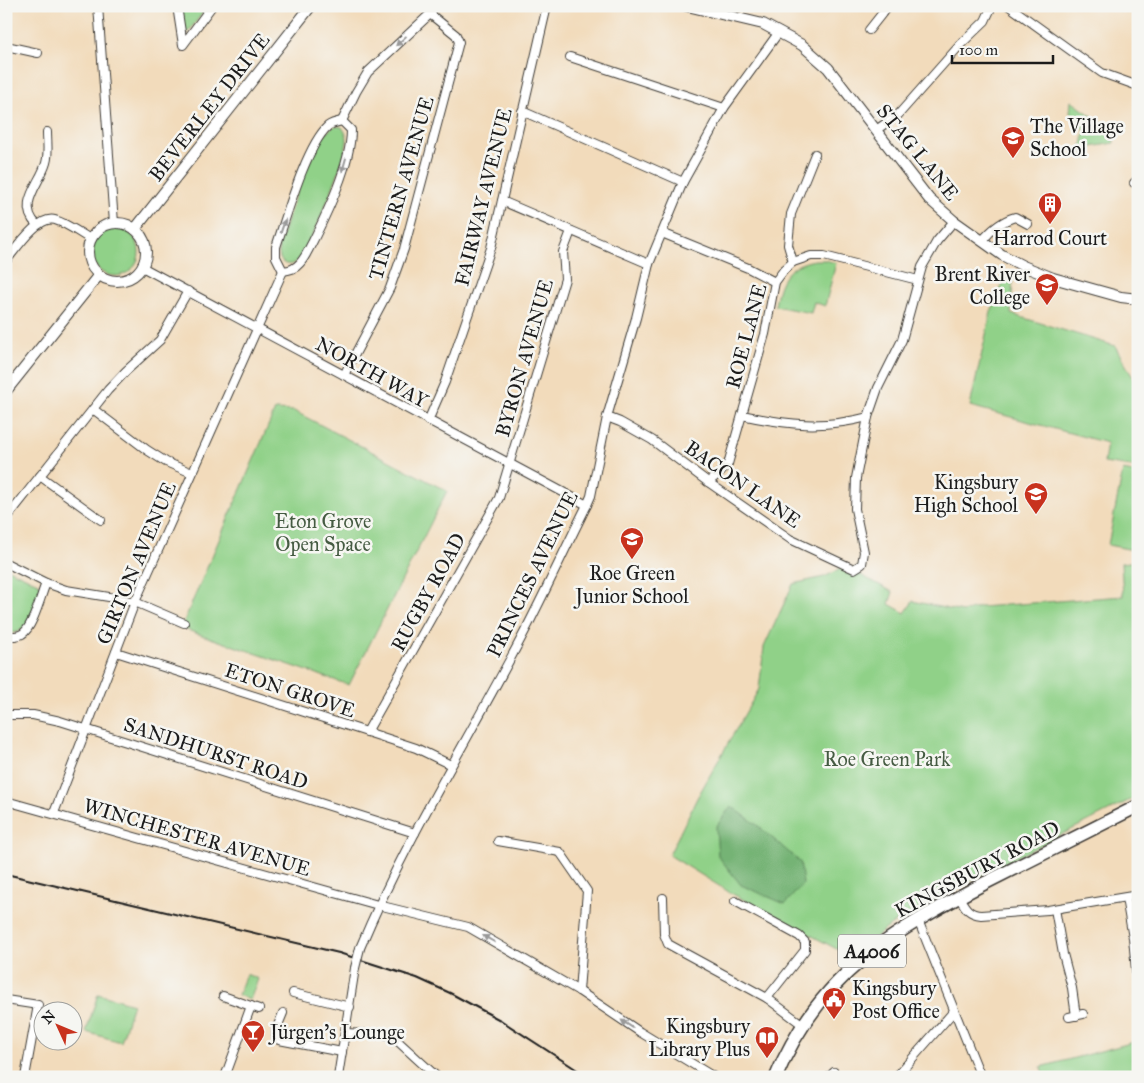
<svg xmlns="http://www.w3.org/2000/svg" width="1144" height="1083" font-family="'IM FELL Great Primer',serif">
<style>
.green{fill:#90d188;stroke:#567652}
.forest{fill:#74b374;stroke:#486848}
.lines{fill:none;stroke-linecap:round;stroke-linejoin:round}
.minor-casing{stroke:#3c3934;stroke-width:10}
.tertiary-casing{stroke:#3c3934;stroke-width:12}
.primary-casing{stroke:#3c3934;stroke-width:15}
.minor{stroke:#fff;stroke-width:8}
.tertiary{stroke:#fff;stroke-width:10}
.primary{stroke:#fff;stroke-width:12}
.rail{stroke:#1c1c1c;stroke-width:2}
.minor-bridge-casing{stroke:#3c3934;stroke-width:10;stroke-linecap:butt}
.minor-bridge{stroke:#fff;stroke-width:8}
.oneway{fill:#999}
.labels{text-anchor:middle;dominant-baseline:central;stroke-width:5;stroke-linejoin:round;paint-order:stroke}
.shield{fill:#f6f6f2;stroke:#5d5d5c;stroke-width:1}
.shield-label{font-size:19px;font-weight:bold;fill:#1c1c1c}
.street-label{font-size:20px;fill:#1c1c1c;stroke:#f6f6f2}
.poi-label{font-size:20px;fill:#1c1c1c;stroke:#f6f6f2;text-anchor:start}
.park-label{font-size:20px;fill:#455b42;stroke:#f6f6f2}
</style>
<rect width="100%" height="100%" fill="#f6f6f2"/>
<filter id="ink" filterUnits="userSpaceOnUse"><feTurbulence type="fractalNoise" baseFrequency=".02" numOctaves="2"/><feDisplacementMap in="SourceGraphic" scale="10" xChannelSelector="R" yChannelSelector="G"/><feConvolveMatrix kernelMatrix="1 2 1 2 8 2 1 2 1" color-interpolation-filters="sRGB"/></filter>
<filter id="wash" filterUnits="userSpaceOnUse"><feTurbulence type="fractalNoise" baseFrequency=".0096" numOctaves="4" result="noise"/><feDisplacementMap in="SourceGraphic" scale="20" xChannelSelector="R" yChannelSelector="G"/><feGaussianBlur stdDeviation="1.12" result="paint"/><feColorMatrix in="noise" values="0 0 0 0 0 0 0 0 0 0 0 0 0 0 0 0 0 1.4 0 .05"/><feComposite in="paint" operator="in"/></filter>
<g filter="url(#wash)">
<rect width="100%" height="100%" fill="#f2dbbb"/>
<g class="green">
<polygon points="181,6 208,6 189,31 185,33 183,31"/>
<polygon points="1071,101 1113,131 1114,143 1091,147 1088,157 1084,155 1082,145 1085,130 1070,112"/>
<path d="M335 126 342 127C344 130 347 135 347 138 349 153 312 242 301 257 297 264 284 269 280 258 279 255 279 250 278 247 288 220 311 137 335 126Z"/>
<circle cx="115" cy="252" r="24"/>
<path d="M815 260H825L836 263 825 306 814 302 811 313 775 306C779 279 787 265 815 260Z"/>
<polygon points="1013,277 1011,314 1115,346 1135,381 1138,382 1138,468 1104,463 1107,443 970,406 991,312 1005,278"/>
<polygon points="275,410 294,411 447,491 349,685 181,628"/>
<polygon points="1123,470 1138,473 1138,551 1108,545"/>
<polygon points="1138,561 1138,796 954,889 898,920 850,956 729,892 669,855 697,798 759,689 764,647 793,584 824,577 845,567 893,592 889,604 905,613 913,601 962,612 980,607 1123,596 1121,563"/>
<polygon points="6,568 40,584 42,588 27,626 18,632 6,634"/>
<polygon points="246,974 258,979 250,1000 238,995"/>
<polygon points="98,994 133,1004 121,1042 86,1032"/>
<polygon points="1138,1041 1138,1077 1044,1077 1041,1067"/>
</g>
<polygon class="forest" points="731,806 756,824 800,862 803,884 785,904 741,885 718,856 716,827"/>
</g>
<g filter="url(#ink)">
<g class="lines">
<g class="minor-casing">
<g id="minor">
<polyline points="98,6 114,223"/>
<polyline points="177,6 183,45 212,6"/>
<polyline points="1009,6 1102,73 1138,86"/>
<polyline points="869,30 888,6"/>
<polyline points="6,46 38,53"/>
<polyline points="570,57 724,108"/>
<polyline points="522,111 683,182"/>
<polyline points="342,121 356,92 368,72 430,14 435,6"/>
<polyline points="876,130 898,115 960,45 985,21 992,6"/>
<polyline points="1134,183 1138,179"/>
<polyline points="502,201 649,264"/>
<path d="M37 225C16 204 40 184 46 163 49 153 47 142 47 132"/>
<polyline points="662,233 748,268 775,282"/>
<path d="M982 241C991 230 1001 221 1015 217L1028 224"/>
<path d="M6 261C16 249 38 215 55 220 66 223 80 233 90 239"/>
<polyline points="793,262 788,245 791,214 815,154"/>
<polyline points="142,267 587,505"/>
<path d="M283 271C290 270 295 269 300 263 305 258 308 250 312 243 327 213 351 164 351 130L342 121"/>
<path d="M283 271 276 257V247C286 218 306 146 328 126 332 123 337 122 342 121"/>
<polyline points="344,375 390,288 404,249 459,42 456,35 430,14"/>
<polyline points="93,409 147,450 166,462 192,473"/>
<path d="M742 415C787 425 823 429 868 417"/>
<polyline points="607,417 620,422 652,440 708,482 790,539 854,569 862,564 864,552 855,509 856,478 868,417 878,388 902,340 922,267 937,241 954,221"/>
<polyline points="428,421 445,382 491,248 547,6"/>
<polyline points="40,476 101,520"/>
<polyline points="708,482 720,473 728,464 765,334 775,282 784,270 793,262 811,256 824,256 918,280"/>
<polyline points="6,519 108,390 126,371 160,340 188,291"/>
<polyline points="6,563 46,583 66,590 109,597 135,602 184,623"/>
<path d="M6 636C12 636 17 637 22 634 33 628 41 595 46 583"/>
<polyline points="116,652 367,732 416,748 451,765"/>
<polyline points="6,715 33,715 60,721 415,833"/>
<polyline points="367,732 499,498 565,279 563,252 571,231"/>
<polyline points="6,801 378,905 468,927 579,991 640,1032 714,1077"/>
<polyline points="54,813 135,602 283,271"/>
<polyline points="498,841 560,852 587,891 579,991"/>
<path d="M959 897C965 907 968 914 981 915L1048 910 1138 895"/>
<polyline points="663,898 664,934 668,944 767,998 803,1025"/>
<polyline points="1126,898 1133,938 1138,991"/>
<polyline points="735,901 799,936 805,942 805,950 767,998"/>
<polyline points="1055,909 1063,954 1072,988 1076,1016"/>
<polyline points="918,920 981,1077"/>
<path d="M360 948C406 838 470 737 525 631 546 590 566 547 587 505L591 496 607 417 636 318 649 264 683 182 724 108 779 32"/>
<polyline points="293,993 350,1007"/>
<polyline points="223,996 259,1009"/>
<polyline points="6,1000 38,1005 25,1077"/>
<polyline points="283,1013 276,1030 276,1037 279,1040 342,1052"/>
<polyline points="1069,1017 1083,1014"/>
<polyline points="345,1033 391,1035 437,1077"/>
<polyline points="225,1077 251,1006"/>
<polyline points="338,1077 355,968"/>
<polyline points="829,1077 834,1072"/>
<polyline points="896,1077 954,1011"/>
</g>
</g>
<g class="tertiary-casing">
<g id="tertiary">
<polyline points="687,6 763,24 802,45 828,68 929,199 954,221 1002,255 1023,266 1053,278 1121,297 1138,299"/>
<circle cx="117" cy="252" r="29"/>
<polyline points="135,229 311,6"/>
<polyline points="6,391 98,276"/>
</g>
</g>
<g class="primary-casing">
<path id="primary" d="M776 1077C818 974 895 930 989 881 1038 856 1088 831 1138 806"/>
</g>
<use href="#minor" class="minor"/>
<use href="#tertiary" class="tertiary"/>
<use href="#primary" class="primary"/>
<polyline class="rail" points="6,874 339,953 417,978 450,993 502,1021 588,1077"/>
<g class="minor-bridge-casing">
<polyline id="minor-bridge" points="355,968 360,948"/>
</g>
<use href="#minor-bridge" class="minor-bridge"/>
</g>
<defs><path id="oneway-solid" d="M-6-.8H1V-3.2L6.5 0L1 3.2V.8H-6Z" transform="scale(1.25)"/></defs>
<g class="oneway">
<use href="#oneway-solid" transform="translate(401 41) rotate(137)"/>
<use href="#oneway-solid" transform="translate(344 165) rotate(106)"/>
<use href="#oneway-solid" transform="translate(283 226) rotate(-71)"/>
<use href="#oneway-solid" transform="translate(489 939) rotate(-150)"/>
<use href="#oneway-solid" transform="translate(627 1024) rotate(-146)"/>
</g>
</g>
<defs>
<g id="school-pin" transform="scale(1.25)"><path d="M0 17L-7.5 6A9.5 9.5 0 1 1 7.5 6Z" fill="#c8321e" stroke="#f6f6f2"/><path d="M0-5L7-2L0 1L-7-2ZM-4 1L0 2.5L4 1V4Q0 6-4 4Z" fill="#fff"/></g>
<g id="building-pin" transform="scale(1.25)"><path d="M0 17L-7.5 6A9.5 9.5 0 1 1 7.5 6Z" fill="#c8321e" stroke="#f6f6f2"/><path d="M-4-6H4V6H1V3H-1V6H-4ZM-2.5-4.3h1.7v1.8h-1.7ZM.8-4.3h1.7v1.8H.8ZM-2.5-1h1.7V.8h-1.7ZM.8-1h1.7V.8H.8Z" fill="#fff"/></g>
<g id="civic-pin" transform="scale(1.25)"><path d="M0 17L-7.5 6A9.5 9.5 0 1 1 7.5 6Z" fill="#c8321e" stroke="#f6f6f2"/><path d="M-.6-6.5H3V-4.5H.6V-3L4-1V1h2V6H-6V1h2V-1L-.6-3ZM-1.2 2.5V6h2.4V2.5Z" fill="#fff"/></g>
<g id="bar-pin" transform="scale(1.25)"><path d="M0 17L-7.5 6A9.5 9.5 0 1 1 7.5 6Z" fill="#c8321e" stroke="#f6f6f2"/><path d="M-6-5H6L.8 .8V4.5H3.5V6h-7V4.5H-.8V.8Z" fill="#fff"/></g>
<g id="library-pin" transform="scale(1.25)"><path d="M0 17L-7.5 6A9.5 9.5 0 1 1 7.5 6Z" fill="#c8321e" stroke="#f6f6f2"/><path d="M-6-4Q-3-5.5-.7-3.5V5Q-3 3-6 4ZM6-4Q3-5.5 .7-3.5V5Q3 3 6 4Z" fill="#fff"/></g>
</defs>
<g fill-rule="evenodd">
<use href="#school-pin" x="1013" y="138"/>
<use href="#building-pin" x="1050" y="204"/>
<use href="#school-pin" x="1047" y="285"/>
<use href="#school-pin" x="1036" y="494"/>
<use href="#school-pin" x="632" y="539"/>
<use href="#civic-pin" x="834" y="999"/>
<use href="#bar-pin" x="253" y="1032"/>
<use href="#library-pin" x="767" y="1038"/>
</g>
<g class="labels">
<rect class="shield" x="838" y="934.5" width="68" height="33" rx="4"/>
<g class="shield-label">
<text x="872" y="951">A4006</text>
</g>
<g class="street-label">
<text transform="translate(209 107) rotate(-52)">BEVERLEY DRIVE</text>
<text transform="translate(918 152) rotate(51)">STAG LANE</text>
<text transform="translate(401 188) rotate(-74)">TINTERN AVENUE</text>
<text transform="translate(483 197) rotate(-76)">FAIRWAY AVENUE</text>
<text transform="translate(746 336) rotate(-75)">ROE LANE</text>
<text transform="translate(524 358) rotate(-74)">BYRON AVENUE</text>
<text transform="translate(372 372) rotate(29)">NORTH WAY</text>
<text transform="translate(743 484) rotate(35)">BACON LANE</text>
<text transform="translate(136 563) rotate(-67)">GIRTON AVENUE</text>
<text transform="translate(532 574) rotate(-64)">PRINCES AVENUE</text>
<text transform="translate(428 592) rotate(-61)">RUGBY ROAD</text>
<text transform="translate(290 690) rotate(18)">ETON GROVE</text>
<text transform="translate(216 753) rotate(18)">SANDHURST ROAD</text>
<text transform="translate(197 837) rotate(16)">WINCHESTER AVENUE</text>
<text transform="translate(977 869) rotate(-28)">KINGSBURY ROAD</text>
</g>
<g class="poi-label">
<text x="1030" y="126">The Village<tspan x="1030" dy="23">School</tspan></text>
<text x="1050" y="238" text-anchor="middle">Harrod Court</text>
<text x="1030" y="274" text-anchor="end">Brent River<tspan x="1030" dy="23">College</tspan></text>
<text x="1018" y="482" text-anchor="end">Kingsbury<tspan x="1018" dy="23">High School</tspan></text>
<text x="632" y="573" text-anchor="middle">Roe Green<tspan x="632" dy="23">Junior School</tspan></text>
<text x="852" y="988">Kingsbury<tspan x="852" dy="23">Post Office</tspan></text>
<text x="750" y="1026" text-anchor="end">Kingsbury<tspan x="750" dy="23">Library Plus</tspan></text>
<text x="270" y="1032">Jürgen's Lounge</text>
</g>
<g class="park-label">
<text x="323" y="521">Eton Grove<tspan x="323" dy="23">Open Space</tspan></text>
<text x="887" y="759">Roe Green Park</text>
</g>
</g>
<rect width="1144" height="1083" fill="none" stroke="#f6f6f2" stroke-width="25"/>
<g transform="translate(58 1026) rotate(314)"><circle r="24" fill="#f6f6f2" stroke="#9f9f9c"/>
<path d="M0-4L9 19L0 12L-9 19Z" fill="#c8321e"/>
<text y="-8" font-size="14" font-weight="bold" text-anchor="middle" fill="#1c1c1c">N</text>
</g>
<path d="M952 55v8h101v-8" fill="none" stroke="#1c1c1c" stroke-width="2.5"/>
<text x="959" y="55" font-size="15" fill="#1c1c1c" stroke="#f6f6f2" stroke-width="4" paint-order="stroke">100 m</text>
</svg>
